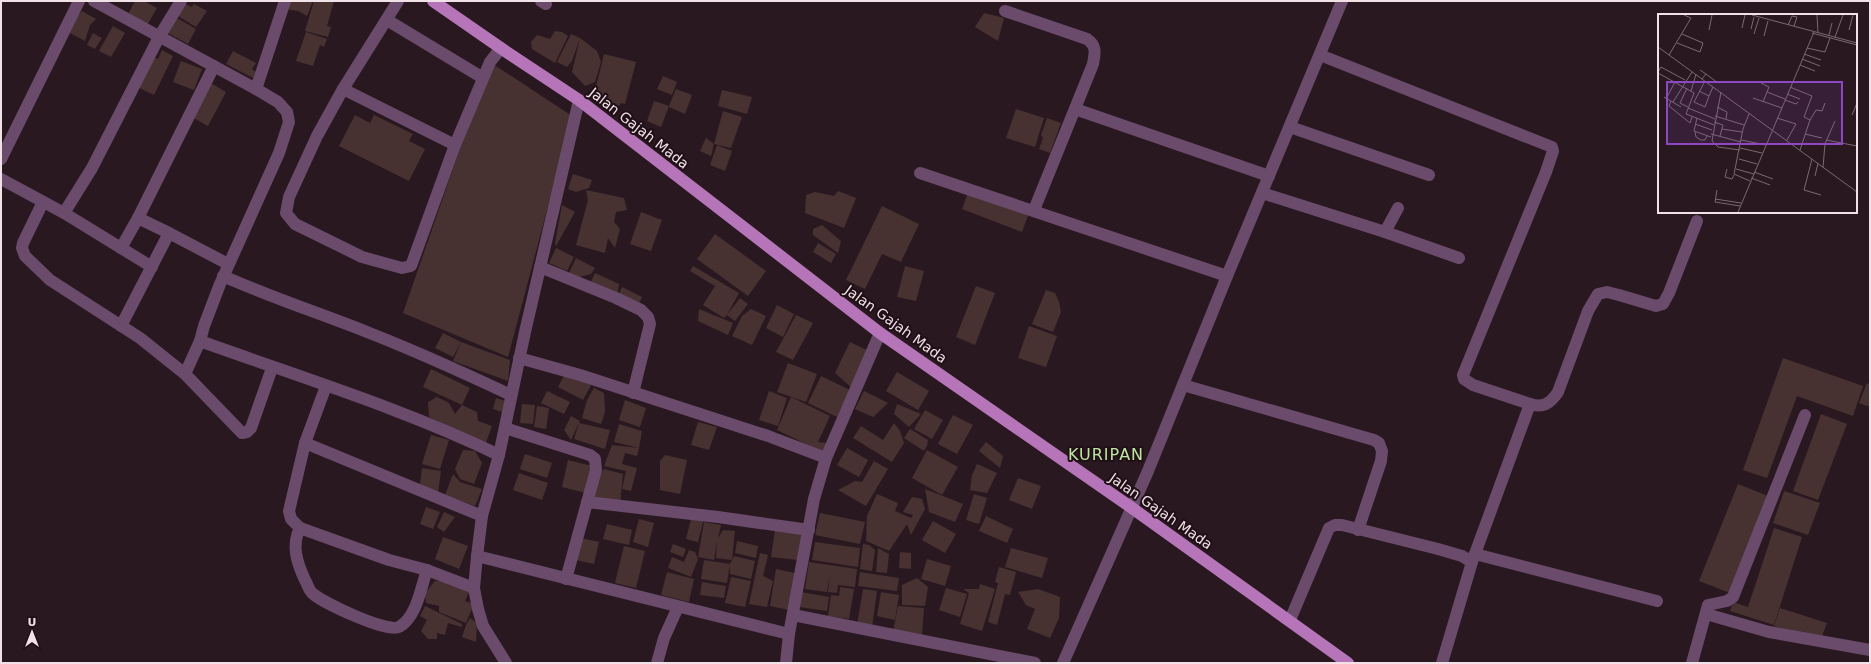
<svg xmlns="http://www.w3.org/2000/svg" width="1871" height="664" font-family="'DejaVu Sans',sans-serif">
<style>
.building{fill:#473231}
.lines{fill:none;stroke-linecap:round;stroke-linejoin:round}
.minor{stroke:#6a4b6b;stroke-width:12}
.major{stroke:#b575b8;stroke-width:12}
.labels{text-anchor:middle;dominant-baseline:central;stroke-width:4;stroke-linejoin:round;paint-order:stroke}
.street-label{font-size:14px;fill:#f0e2e7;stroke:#200f16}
.quarter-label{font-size:16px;letter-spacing:1px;fill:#bde6a2;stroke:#200f16}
.inset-road{fill:none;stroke:#796970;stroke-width:1}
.view{fill:#8d47c5;fill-opacity:0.15;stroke:#8d47c5;stroke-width:2}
.inset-edge{fill:none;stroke:#f0e2e7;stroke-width:2}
</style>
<rect width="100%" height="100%" fill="#2a1820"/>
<g class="building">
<polygon points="135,1 144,1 157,8 146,27 127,16"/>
<polygon points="288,1 313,1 307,16 298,11 285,9"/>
<polygon points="314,1 334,1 327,26 331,27 328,37 305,31"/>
<polygon points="185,4 192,7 194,4 207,11 196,27 178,16"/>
<polygon points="82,11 96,19 90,25 85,41 70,33 76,18"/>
<polygon points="984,13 1004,18 998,41 975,27"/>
<polygon points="175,17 196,29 188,44 166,32"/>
<polygon points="113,26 125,33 111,57 99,51"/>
<polygon points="555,31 562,32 568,36 555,63 532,49 531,42 537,35 550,39"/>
<polygon points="306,32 327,39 324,47 320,45 313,66 296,61"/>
<polygon points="93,33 102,38 95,49 87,45"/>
<polygon points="571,34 580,38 597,51 601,62 595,82 585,86 572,72 580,38 572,61 567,67 557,62"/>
<polygon points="162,50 173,56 154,95 135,86 150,55 158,59"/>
<polygon points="233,51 256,63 252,69 256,72 253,78 226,64"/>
<polygon points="604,54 636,62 625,104 621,103 617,109 613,104 601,100 596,87"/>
<polygon points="181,61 202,69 194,90 173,82"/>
<polygon points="490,62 572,116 508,357 403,313"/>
<polygon points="663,76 677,82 672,95 657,89"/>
<polygon points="209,82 226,92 208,126 190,116"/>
<polygon points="676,89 692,95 685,114 669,107 669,106 661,127 647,121 654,101 669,106"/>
<polygon points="722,90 752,97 747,114 718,106"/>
<polygon points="1016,109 1044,118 1035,147 1006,138"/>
<polygon points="723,111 742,117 731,148 714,144 711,156 700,151 706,138 714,144"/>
<polygon points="355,115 370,123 374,115 413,134 409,141 425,149 409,181 339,146"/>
<polygon points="1047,118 1061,123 1050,153 1039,149 1043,138 1041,135"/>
<polygon points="717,145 732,151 725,171 710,165"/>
<polygon points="573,174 592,180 589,188 576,192 568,189"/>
<polygon points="586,190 624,198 627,210 616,212 614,222 620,229 615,248 608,238 605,253 576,245 588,200"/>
<polygon points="969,190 1029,213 1022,232 962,209"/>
<polygon points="838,191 856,198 844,228 805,213 806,195 815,192 834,196"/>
<polygon points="562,205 575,212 556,246 555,243"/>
<polygon points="882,206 919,224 901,262 882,254 865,289 846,280"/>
<polygon points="641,212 662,220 651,251 630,244"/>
<polygon points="822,225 841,241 838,253 813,235 813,229"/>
<polygon points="715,234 766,271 748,296 697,259"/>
<polygon points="818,243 836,254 831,263 813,252"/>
<polygon points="556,248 574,257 567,271 549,263"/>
<polygon points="576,258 595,268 591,274 580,277 568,275"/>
<polygon points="693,266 739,293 727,315 740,298 748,304 735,321 727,315 724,318 703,305 715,286 690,271"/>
<polygon points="905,266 924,271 916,301 897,297"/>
<polygon points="595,273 619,284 617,296 590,284"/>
<polygon points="976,286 995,293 975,345 956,337"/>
<polygon points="622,287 642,297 638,306 618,296"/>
<polygon points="1046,290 1055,293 1059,302 1061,312 1053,332 1032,324"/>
<polygon points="777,305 794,314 783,337 766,328"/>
<polygon points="699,309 733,323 728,335 698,321"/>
<polygon points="751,309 766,316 752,345 732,336 742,316"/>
<polygon points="796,315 813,323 793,360 776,352"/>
<polygon points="1029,326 1057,336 1046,367 1018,358"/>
<polygon points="443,333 461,342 453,357 435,348"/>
<polygon points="461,342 510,360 508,381 453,361"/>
<polygon points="850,342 871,352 852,388 835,373"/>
<polygon points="1783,358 1863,386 1853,416 1797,396 1767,478 1743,470"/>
<polygon points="788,363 817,374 806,402 777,392"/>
<polygon points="431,369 470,388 462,405 423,387"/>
<polygon points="566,372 591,385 583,400 558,387"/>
<polygon points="897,372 929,391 918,410 886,391"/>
<polygon points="821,376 850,390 837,417 808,403"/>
<polygon points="1867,383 1870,385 1870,407 1859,403"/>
<polygon points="594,388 604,393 605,412 601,424 582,418 587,400"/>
<polygon points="547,391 570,402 564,414 541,403"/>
<polygon points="769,391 787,398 778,426 759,420"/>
<polygon points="864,391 888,403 873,417 855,409"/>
<polygon points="437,397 449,403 455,414 462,405 477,412 478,421 492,426 485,445 429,417 428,402"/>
<polygon points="791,397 830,416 818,442 827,443 822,452 777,430"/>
<polygon points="496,398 506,401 502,412 493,409"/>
<polygon points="625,400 646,408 640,427 619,420"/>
<polygon points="522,404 535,405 533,424 520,423"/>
<polygon points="897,404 921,414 909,427 894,414"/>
<polygon points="537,406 549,408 546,429 534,427"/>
<polygon points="925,410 943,420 932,439 914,429"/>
<polygon points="1821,414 1847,424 1818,500 1793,491"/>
<polygon points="953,415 973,425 957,454 938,444"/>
<polygon points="571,416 580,421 579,423 610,430 605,449 574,439 579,423 571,440 564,430"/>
<polygon points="698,422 717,427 709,450 691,445"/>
<polygon points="894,423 900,431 904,443 892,462 853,438 861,426 883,440"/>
<polygon points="619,424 642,431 639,448 637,456 625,453 622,464 637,468 631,491 622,489 626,471 604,466 612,445 639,448 614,442"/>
<polygon points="910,429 928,440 927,446 924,451 904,438"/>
<polygon points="431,435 449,440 440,469 422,464"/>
<polygon points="986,442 1003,456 1000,468 979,451"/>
<polygon points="847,448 868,460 859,477 837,465"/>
<polygon points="463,450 475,451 482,463 474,484 460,479 455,469"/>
<polygon points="927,450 958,467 942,495 912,478"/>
<polygon points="525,454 552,463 547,478 520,469"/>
<polygon points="665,455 687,460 680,494 660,490 660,461"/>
<polygon points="568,460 592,466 586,493 562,487"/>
<polygon points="874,461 888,469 866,506 838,490 855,481 862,482"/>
<polygon points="977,464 997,473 987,493 970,490 972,475"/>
<polygon points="422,468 441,471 438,493 420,484"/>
<polygon points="604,469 623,474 620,505 593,500 598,476"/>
<polygon points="519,473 548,483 542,500 513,490"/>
<polygon points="453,474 460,482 482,489 475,506 445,495"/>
<polygon points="1018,478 1041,486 1032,509 1009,500"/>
<polygon points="1738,484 1768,496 1730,593 1699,581"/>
<polygon points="925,489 963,504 955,522 929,512"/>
<polygon points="1784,491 1820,503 1808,535 1773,523"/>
<polygon points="877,494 898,503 895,511 911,518 913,515 903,512 912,497 922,499 925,509 911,535 907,524 889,551 866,541 867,516"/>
<polygon points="974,494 987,498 979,524 966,520"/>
<polygon points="426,507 440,512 433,529 420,524"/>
<polygon points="444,512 455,517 444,532 437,527"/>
<polygon points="820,513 865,522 860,544 815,535"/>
<polygon points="692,515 704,518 698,542 686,539"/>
<polygon points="986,516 1013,529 1007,543 979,531"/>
<polygon points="639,519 654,523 648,547 633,542"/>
<polygon points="933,521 956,534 945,553 922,540"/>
<polygon points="704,522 721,525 718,538 723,530 735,531 732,560 716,558 717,541 714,560 698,557"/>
<polygon points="607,524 632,530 629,545 603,539"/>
<polygon points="1774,528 1802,537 1774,625 1730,611 1733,602 1748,607"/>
<polygon points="775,530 802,534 798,560 771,557"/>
<polygon points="443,537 468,546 459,569 435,559"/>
<polygon points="581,538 599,542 594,564 576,560"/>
<polygon points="737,541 758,546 756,558 735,553"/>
<polygon points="815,542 860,548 858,567 812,560"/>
<polygon points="673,544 686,549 683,557 670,552"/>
<polygon points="863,544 869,545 875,550 872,571 860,569"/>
<polygon points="624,546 645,551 636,588 615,583"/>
<polygon points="878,548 889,554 887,573 876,572"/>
<polygon points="1011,548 1048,558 1042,578 1005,567"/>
<polygon points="689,550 695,552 698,559 691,577 668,568 672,557 684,562"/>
<polygon points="900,552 911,553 911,569 899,568"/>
<polygon points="760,553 768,555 763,576 773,581 767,607 749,604"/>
<polygon points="734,556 755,561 751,579 730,574 730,564"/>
<polygon points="927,559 951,566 945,586 921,579"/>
<polygon points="704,560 730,564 727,583 701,579"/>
<polygon points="809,562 857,569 855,587 838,585 837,593 828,592 830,575 827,592 805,589"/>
<polygon points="999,567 1016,572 1010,595 1005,594 997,625 988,622 998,583 995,582"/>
<polygon points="776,569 795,573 789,610 770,606"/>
<polygon points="667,572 694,579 689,602 661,595"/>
<polygon points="860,572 899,578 897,591 858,586"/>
<polygon points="731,577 751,581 745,607 725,603"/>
<polygon points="917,578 928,587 925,606 902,605 902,585"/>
<polygon points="435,581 440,581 469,592 465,601 474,604 466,623 439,612 439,606 426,603 425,593"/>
<polygon points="702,582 726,586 724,598 700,595"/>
<polygon points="980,584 995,589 982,631 960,624 969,593 963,589 979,589"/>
<polygon points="840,587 854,589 849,619 828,616 831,595 839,596"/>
<polygon points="946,588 967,594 960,617 939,610"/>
<polygon points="863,589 877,591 872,627 857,625"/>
<polygon points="1038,589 1060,597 1059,618 1050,638 1027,629 1035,609 1026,605 1018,592"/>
<polygon points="801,592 829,597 827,611 799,607"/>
<polygon points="881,592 899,595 895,620 877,616"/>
<polygon points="425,606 462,624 462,627 448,623 445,635 437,633 437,639 428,639 421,631 427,620 420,616"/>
<polygon points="898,606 924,608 922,635 893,632"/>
<polygon points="1780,608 1827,623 1820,641 1774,626"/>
<polygon points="470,618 477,623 476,642 462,637 466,625"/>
</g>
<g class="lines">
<g class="minor">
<path d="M94 1 256 89 278 102 287 112 289 122 279 153 220 284 204 326 200 341C300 377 404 409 499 455"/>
<polyline points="398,1 343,89 317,136 289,197 286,213 295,224 362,257 402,268 411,266 455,145"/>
<polyline points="541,1 546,4"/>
<path d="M1005 11 1087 39C1097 46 1095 53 1093 64L1034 210"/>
<polyline points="387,20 483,78"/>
<polyline points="1320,55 1552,147 1553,151 1546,172 1463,375 1464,379 1473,385 1530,404"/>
<polyline points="214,66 138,218 169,233 228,264"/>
<polyline points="256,89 285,1"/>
<polyline points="343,89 455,145 490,62 501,48"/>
<polyline points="1075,109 1269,176"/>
<polyline points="1290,127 1429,175"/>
<polyline points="1,159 79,1"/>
<polyline points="920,173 1227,276"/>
<polyline points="1,179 64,213 152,267"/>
<polyline points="1262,193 1385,232 1398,208"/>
<polyline points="43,202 23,243 22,248 25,256 50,280 140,338 185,374 242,433 247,432 251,428 272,368"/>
<polyline points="64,213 92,168 159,37 181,1"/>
<polyline points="1385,232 1459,258"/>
<polyline points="121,248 138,218"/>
<polyline points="540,267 616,298 641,310 648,317 650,324 633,393"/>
<path d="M223 276C270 297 319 313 367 332 416 351 464 373 511 395"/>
<polyline points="121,326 169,233"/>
<polyline points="519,358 580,375 768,436 826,458"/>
<polyline points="185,374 200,341"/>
<polyline points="1183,385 1374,440 1379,443 1382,451 1381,461 1358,530"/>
<polyline points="326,386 305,443 289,511 291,519 300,528 389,560 427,570 474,588"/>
<polyline points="505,428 590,455 595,459 596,470 566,579"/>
<polyline points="305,443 482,516"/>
<polyline points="587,502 718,517 809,530"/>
<path d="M300 528C291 545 297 563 305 580 308 585 308 589 312 593 323 603 387 633 399 627 417 617 421 587 427 570"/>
<polyline points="1475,554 1657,601"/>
<polyline points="477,556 789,634"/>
<polyline points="1706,614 1769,632 1870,650"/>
<polyline points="793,615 1035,663"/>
<polyline points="1290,620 1329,528 1335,525 1342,525 1438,549 1462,556 1472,562"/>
<polyline points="506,663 483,626 478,609 474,588 477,556 482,516 499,455 525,332 579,100"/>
<polyline points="657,663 664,638 678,607"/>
<polyline points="786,663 789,634 814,499 826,458 880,333"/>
<polyline points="1063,663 1148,471 1227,276 1342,1"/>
<path d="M1442 663 1472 562 1530 404C1543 408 1550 404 1558 392L1588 311 1598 294 1607 292 1619 295 1656 306 1663 304 1669 293 1697 221"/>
<polyline points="1692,663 1708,605 1727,601 1733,597 1805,415"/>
</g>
<polyline class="major" points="433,1 508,53 579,100 880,333 1132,508 1348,663"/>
</g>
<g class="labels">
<g class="street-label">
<text transform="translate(639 128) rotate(38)">Jalan Gajah Mada</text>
<text transform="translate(896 324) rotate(36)">Jalan Gajah Mada</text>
<text transform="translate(1161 511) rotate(35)">Jalan Gajah Mada</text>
</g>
<g class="quarter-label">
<text x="1106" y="454">KURIPAN</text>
</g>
</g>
<g transform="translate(1658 14)">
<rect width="199" height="199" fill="#2a1820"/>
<path class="inset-road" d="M94 1 199 29M159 1 160 19M130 11 134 2 139 3 136 12M84 14 87 1M93 15 96 3M51 16 54 1M191 16 195 1M154 19 199 31M96 20 101 4M171 21 174 9M106 22 110 7M177 23 185 1M19 29 42 38 45 29 24 20M0 33 199 178M149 34 167 38 172 24M146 40 163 46M11 41 33 4 26 1M144 45 162 52M142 51 157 57M42 56 48 60 44 65M0 58 3 53 27 66M0 59 36 79 28 100 56 111M48 60 60 69M47 67 36 88 47 93 51 82M103 69 111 73 105 88M132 73 154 82 146 103 152 106M29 74 22 89 30 93M33 77 38 60M41 77 51 82 55 73M63 78 54 127 60 133 82 136M109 78 127 85M129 80 142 85M6 83 23 93M95 84 124 94M8 85 17 68M127 86 138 90 140 88M13 87 11 92 32 109 34 103M15 88 34 58M59 93 69 98 68 105M30 94 57 105M91 100 85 115 76 160 92 167M194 101 199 89M57 102 86 111M39 104 36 117 53 123M119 104 138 110 129 126M56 108 65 111 62 122M37 110 54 116M64 115 84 118M37 118 38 123 43 126H47L49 122M53 120 83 128M147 120 164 124M83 126 108 131M168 126 199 132M82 134 104 139M142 136 152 106 158 96 164 97 167 89M81 145 99 150M154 145 146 176 163 181M165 153 167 130 177 107M69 155 67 163 74 165 76 161M78 155 96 160M96 158 115 165M157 162 160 149M93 164 112 171M59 176 57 188 82 192M57 185 83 189M80 198 156 18"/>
<path class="view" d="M9 68H184V130H9Z"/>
<rect width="199" height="199" class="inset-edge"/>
</g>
<rect width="1871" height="664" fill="none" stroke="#f0e2e7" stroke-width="4"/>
<g transform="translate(32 632)" stroke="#200f16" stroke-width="3" paint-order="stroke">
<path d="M0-3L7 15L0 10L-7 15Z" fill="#f0e2e7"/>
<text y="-6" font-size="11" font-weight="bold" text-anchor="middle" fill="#f0e2e7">U</text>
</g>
</svg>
